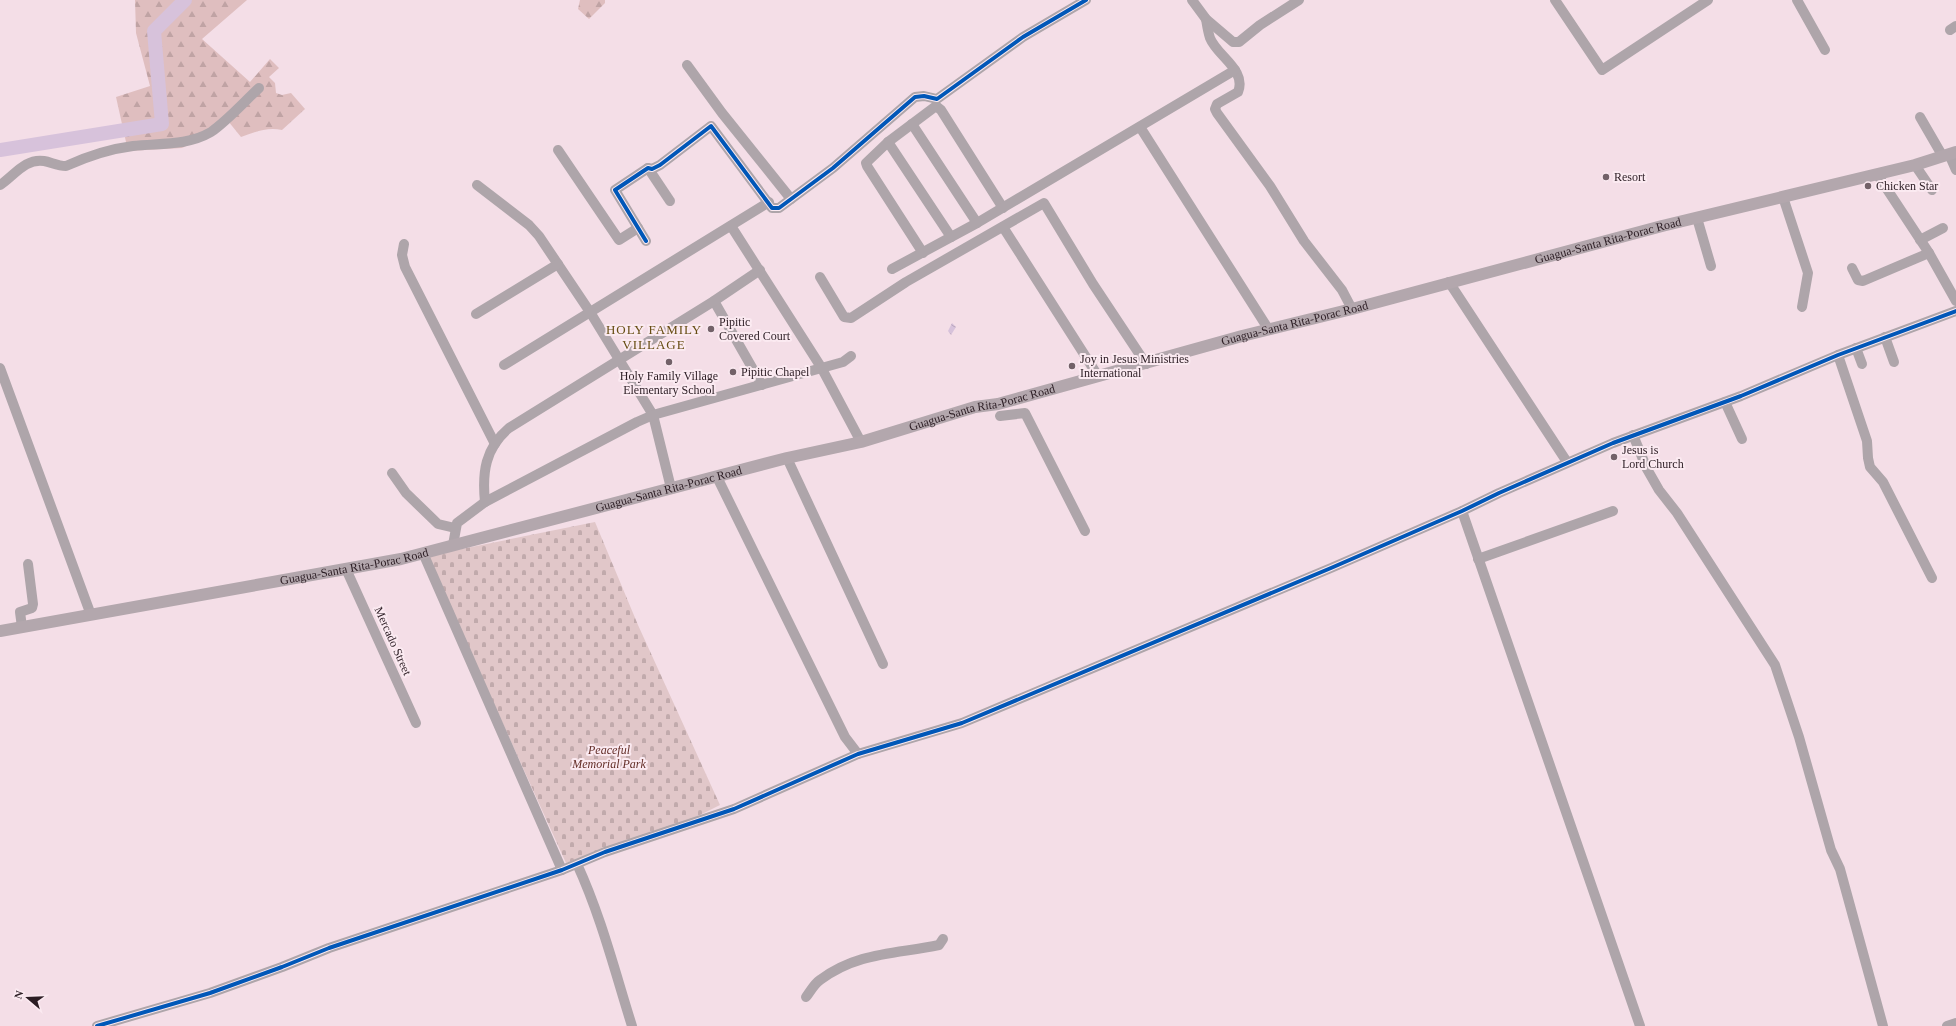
<svg xmlns="http://www.w3.org/2000/svg" width="1956" height="1026" font-family="Georgia,serif">
<style>
.forest{fill:url(#forest-firs)}
.cemetery{fill:url(#cemetery-stones)}
.water{fill:url(#water-waves)}
.lines{fill:none;stroke-linecap:round;stroke-linejoin:round}
.river{stroke:#d7c2db;stroke-width:14}
.minor{stroke:#aea5aa;stroke-width:10}
.major{stroke:#b3a7ad;stroke-width:12}
.cycleway-casing{stroke:#fbeaf1;stroke-width:6}
.cycleway{stroke:#0057b8;stroke-width:4}
.poi-dot{fill:#726168;stroke:#fbeaf1;stroke-width:1.5}
.labels{text-anchor:middle;dominant-baseline:central;stroke-width:4;stroke-linejoin:round;paint-order:stroke}
.poi-label{font-size:12px;fill:#2c1d24;stroke:#fbeaf1;text-anchor:start}
.street-label{font-size:12px;fill:#2c1d24;stroke:#fbeaf1}
.park-label{font-size:12px;font-style:italic;fill:#632d27;stroke:#fbeaf1}
.neighbourhood-label{font-size:13px;letter-spacing:1px;fill:#664c12;stroke:#fbeaf1}
</style>
<defs>
<pattern id="forest-firs" width="22" height="20" patternUnits="userSpaceOnUse"><rect width="22" height="20" fill="#dfbebf"/><path d="M5 1l3.5 6h-7zM16 11l3.5 6h-7z" fill="#c0a3a4"/></pattern>
<pattern id="cemetery-stones" width="16" height="16" patternUnits="userSpaceOnUse"><rect width="16" height="16" fill="#e1c7c9"/><path d="M2 7V4a2 2 0 0 1 4 0v3zM10 15v-3a2 2 0 0 1 4 0v3z" fill="#c1aaac"/></pattern>
<pattern id="water-waves" width="16" height="10" patternUnits="userSpaceOnUse"><rect width="16" height="10" fill="#d7c2db"/><path d="M0 5q4-4 8 0t8 0" fill="none" stroke="#b9a6bc"/></pattern>
</defs>
<rect width="100%" height="100%" fill="#f4dee7"/>
<g class="forest">
<path d="M135 0H247L202 39 250 82 270 59 279 68 269 77 275 83 276 93 282 95 291 93 305 109 282 130C267 127 255 132 241 137L228 121 211 134 182 148 128 151 116 97 150 86 136 33Z"/>
<polygon points="580,0 605,0 605,3 589,19 578,9"/>
</g>
<polygon class="cemetery" points="595,522 638,625 720,805 694,818 566,863 427,556"/>
<polygon class="water" points="952,323 956,327 951,335 948,331"/>
<g class="lines">
<polyline class="river" points="0,150 162,124 154,31 185,0"/>
<g class="minor">
<polyline points="1192,0 1206,19 1233,42 1239,42 1260,25 1299,0"/>
<polyline points="1555,0 1602,70 1708,0"/>
<polyline points="1797,0 1825,50"/>
<path d="M1206 19C1207 25 1208 32 1210 38 1217 56 1247 70 1238 92L1217 104 1215 109 1217 113 1270 186 1304 241 1342 290 1352 309"/>
<polyline points="1950,30 1956,26"/>
<polyline points="687,65 722,113 791,199"/>
<polyline points="1920,117 1942,155"/>
<polyline points="912,124 977,223"/>
<polyline points="1140,127 1269,330"/>
<polyline points="888,142 951,237"/>
<polyline points="558,150 619,240 638,228"/>
<polyline points="1949,154 1956,170"/>
<polyline points="1915,165 1932,190"/>
<polyline points="648,168 670,201"/>
<polyline points="1877,174 1929,253 1956,301"/>
<path d="M0 185C14 176 25 158 44 161 51 162 57 166 66 166 88 156 109 149 133 146 160 143 187 146 211 132 227 121 244 102 259 88"/>
<polyline points="477,185 529,225 539,236 590,312 653,415 671,488"/>
<polyline points="1783,197 1808,273 1802,307"/>
<polyline points="1697,218 1711,266"/>
<polyline points="731,226 821,367 861,442"/>
<polyline points="1003,227 1098,376"/>
<polyline points="1920,240 1943,228"/>
<polyline points="646,241 615,190 648,168 652,169 660,165 711,126 772,208 779,208 833,168 915,97 924,96 937,99 1023,37 1086,0"/>
<polyline points="404,244 402,255 405,267 495,444"/>
<polyline points="923,253 867,166 866,163 888,142 936,106 941,110 1003,208"/>
<polyline points="1852,268 1858,280 1863,281 1929,253"/>
<polyline points="892,269 977,223 1235,70"/>
<polyline points="820,277 844,317 851,318 906,282 1044,203 1093,284 1146,364"/>
<polyline points="1449,282 1567,462"/>
<polyline points="714,301 762,385"/>
<polyline points="476,314 558,264"/>
<polyline points="1885,337 1894,362"/>
<polyline points="1856,348 1862,364"/>
<polyline points="1838,355 1867,441 1868,458 1870,467 1883,482 1932,578"/>
<polyline points="504,365 769,202"/>
<polyline points="0,368 91,615"/>
<polyline points="1725,402 1742,439"/>
<polyline points="1000,416 1025,413 1085,531"/>
<polyline points="1633,435 1647,469 1659,490 1677,513 1775,665 1799,737 1831,850 1840,869 1883,1026"/>
<polyline points="787,458 883,664"/>
<polyline points="392,473 406,493 438,524 455,528"/>
<polyline points="717,477 845,737 858,754"/>
<path d="M485 502C482 473 485 448 509 428L714 301 760 270"/>
<polyline points="1462,511 1640,1026"/>
<polyline points="453,545 457,523 485,502 637,422 653,415 843,362 851,356"/>
<polyline points="423,553 562,870"/>
<polyline points="1478,559 1613,511"/>
<polyline points="346,569 416,723"/>
<polyline points="22,627 20,612 32,608 33,604 28,564"/>
<path d="M577 864C601 916 615 972 632 1026"/>
<path d="M806 997C810 992 814 984 820 980 857 952 896 954 939 945L943 939"/>
<polyline points="97,1026 210,993 282,967 329,948 562,870 605,852 734,809 858,754 962,723 1331,568 1462,511 1499,493 1613,443 1741,396 1838,355 1956,311"/>
<polyline points="1947,1026 1956,1023"/>
</g>
<path class="major" id="s1" d="M0 631 401 559 787 458 861 442 975 407 998 404 1242 336 1352 309 1662 226 1915 165 1956 152"/>
<g class="cycleway-casing">
<g id="cycleway">
<polyline points="646,241 615,190 648,168 652,169 660,165 711,126 772,208 779,208 833,168 915,97 924,96 937,99 1023,37 1086,0"/>
<polyline points="97,1026 210,993 282,967 329,948 562,870 605,852 734,809 858,754 962,723 1331,568 1462,511 1499,493 1613,443 1741,396 1838,355 1956,311"/>
</g>
</g>
<use href="#cycleway" class="cycleway"/>
</g>
<g class="poi-dot">
<circle cx="1606" cy="177" r="4"/>
<circle cx="1868" cy="186" r="4"/>
<circle cx="711" cy="329" r="4"/>
<circle cx="669" cy="362" r="4"/>
<circle cx="1072" cy="366" r="4"/>
<circle cx="733" cy="372" r="4"/>
<circle cx="1614" cy="457" r="4"/>
</g>
<g class="labels">
<g class="poi-label">
<text x="1614" y="177">Resort</text>
<text x="1876" y="186">Chicken Star</text>
<text x="719" y="322">Pipitic<tspan x="719" dy="14">Covered Court</tspan></text>
<text x="1080" y="359">Joy in Jesus Ministries<tspan x="1080" dy="14">International</tspan></text>
<text x="741" y="372">Pipitic Chapel</text>
<text x="669" y="376" text-anchor="middle">Holy Family Village<tspan x="669" dy="14">Elementary School</tspan></text>
<text x="1622" y="450">Jesus is<tspan x="1622" dy="14">Lord Church</tspan></text>
</g>
<g class="street-label">
<text stroke="none"><textPath href="#s1" startOffset="1656">Guagua-Santa Rita-Porac Road</textPath></text>
<text stroke="none"><textPath href="#s1" startOffset="1332">Guagua-Santa Rita-Porac Road</textPath></text>
<text stroke="none"><textPath href="#s1" startOffset="1008">Guagua-Santa Rita-Porac Road</textPath></text>
<text stroke="none"><textPath href="#s1" startOffset="684">Guagua-Santa Rita-Porac Road</textPath></text>
<text stroke="none"><textPath href="#s1" startOffset="360">Guagua-Santa Rita-Porac Road</textPath></text>
<text transform="translate(393 641) rotate(66)">Mercado Street</text>
</g>
<g class="park-label">
<text x="609" y="750">Peaceful<tspan x="609" dy="14">Memorial Park</tspan></text>
</g>
<g class="neighbourhood-label">
<text x="654" y="329">HOLY FAMILY<tspan x="654" dy="15">VILLAGE</tspan></text>
</g>
</g>
<g transform="translate(28 998) rotate(289)" stroke="#fbeaf1" stroke-width="3" paint-order="stroke">
<path d="M0-3L7 15L0 10L-7 15Z" fill="#2c1d24"/>
<text y="-6" font-size="11" font-weight="bold" text-anchor="middle" fill="#2c1d24">N</text>
</g>
</svg>
